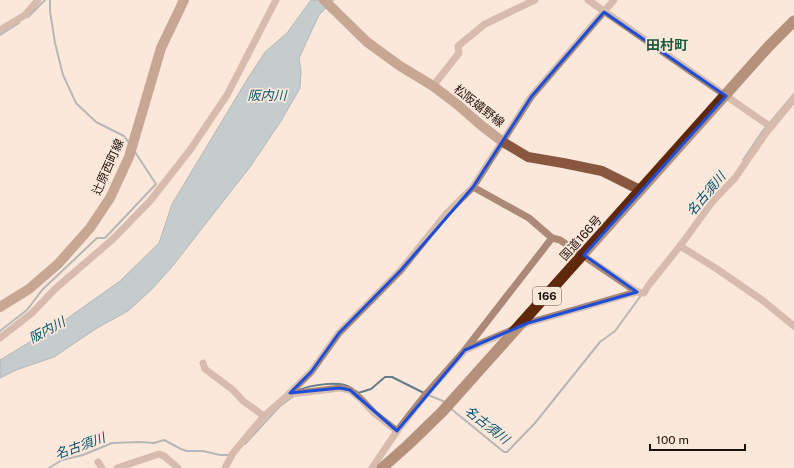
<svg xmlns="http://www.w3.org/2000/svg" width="794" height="468" font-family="'Public Sans','Noto Sans JP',sans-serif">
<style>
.water{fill:#82aabc;stroke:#647c87}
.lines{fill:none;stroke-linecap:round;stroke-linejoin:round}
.stream{stroke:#647c87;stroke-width:2}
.minor{stroke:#ab8877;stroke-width:7}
.secondary{stroke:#89573f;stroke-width:10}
.trunk{stroke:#60280a;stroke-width:11}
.marked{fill:none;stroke:#1d4ed8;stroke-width:3;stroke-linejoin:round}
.labels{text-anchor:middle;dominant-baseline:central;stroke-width:3.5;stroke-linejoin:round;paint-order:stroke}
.shield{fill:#fbe8db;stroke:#605249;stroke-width:1}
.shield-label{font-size:11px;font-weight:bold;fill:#1d120b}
.street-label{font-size:12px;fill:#1d120b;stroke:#fbe8db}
.water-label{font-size:13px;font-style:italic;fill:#00546e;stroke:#fbe8db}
.quarter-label{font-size:14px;font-weight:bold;fill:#1d5a3d;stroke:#fbe8db}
</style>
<rect width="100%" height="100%" fill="#fbe8db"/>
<polygon class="water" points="311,0 334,0 319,15 299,58 301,72 300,88 281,121 250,167 171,268 151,290 128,311 97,328 54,357 16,370 0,378 0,360 58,325 120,281 159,243 172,204 248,78 265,52 287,33"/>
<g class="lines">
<g class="stream">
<polyline points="50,0 50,11 55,43 63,75 76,103 96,122 124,136 129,143"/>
<polyline points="28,17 45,0"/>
<polyline points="0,35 19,23"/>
<polyline points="743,160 762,132 794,94"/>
<polyline points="0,331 27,310 42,290 97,238 105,238 156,184 135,152"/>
<path d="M299 390C310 385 341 380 351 388"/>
<polyline points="356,391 358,393 371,389 385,377 392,377 424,393"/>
<polyline points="428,395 443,401 445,404"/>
<polyline points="450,408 504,452 507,452 535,423 600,342 615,331 642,294"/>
<polyline points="245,444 279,407 295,395"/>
<polyline points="49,468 62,460 83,455 112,443 139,442 154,443 164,440 181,449 187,451 203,451 220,455 230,455"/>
</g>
<g class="minor">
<polyline points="588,0 771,127"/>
<polyline points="0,30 25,15 38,0"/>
<polyline points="433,86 459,53 458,46 485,24 535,0"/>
<polyline points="473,187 529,218 552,238 560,240 637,292"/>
<polyline points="680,246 717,269 762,300 794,326"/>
<polyline points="0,338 32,313 55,289 113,239 150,201 190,150 227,95 276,0"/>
<polyline points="465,350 528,323 629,294 637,292 644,293 648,286 680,246 713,201 735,178 766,133 794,99"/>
<polyline points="203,363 205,369 233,390 243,401 264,416"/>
<polyline points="290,393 299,393 340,388 350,390 361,399 374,413 397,431"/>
<polyline points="98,462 102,468"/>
<polyline points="117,468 159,454 164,456 178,468"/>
<polyline points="225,468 233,453 264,416 290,393 311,372 339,333 401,270 446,214 473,187 531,97 614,0"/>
<polyline points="372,468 397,431 426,394 465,350 552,238"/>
</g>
<g class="secondary">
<polyline points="324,0 367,42 400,66 433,86 458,105 482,126 503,142 528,157 563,163 602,171 640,190"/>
<polyline points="0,307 29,289 58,264 90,228 110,198 129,157 161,48 184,0"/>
</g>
<polyline class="trunk" points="382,468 408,445 442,412 769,46 794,21"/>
</g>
<path d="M0 0H794V468H0ZM604 12 726 96 584 255 637 292 528 323 465 350 397 431 350 390 340 388 290 393 311 372 339 333 401 270 473 187 531 97Z" fill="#fbe8db" fill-opacity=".55" fill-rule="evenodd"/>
<path class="marked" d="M604 12 726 96 584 255 637 292 528 323 465 350 397 431 350 390 340 388 290 393 311 372 339 333 401 270 473 187 531 97Z"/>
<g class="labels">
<rect class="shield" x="533" y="287" width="28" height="18" rx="3"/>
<g class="shield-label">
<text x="547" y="296">166</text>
</g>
<g class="street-label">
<text transform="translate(479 106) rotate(38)">松阪嬉野線</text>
<text transform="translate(108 167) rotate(-66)">辻原西町線</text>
<text transform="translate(581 238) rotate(-48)">国道166号</text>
</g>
<g class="water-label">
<text x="267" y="95">阪内川</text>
<text transform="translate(706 194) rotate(-50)">名古須川</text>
<text transform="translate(47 330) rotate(-28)">阪内川</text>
<text transform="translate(487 425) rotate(38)">名古須川</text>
<text transform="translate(80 446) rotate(-20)">名古須川</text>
</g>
<g class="quarter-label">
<text x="667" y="45">田村町</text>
</g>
</g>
<path d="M650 444v6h95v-6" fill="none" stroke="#1d120b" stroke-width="2"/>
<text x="656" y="444" font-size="12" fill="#1d120b" stroke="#fbe8db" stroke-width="3" paint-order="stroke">100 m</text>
</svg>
